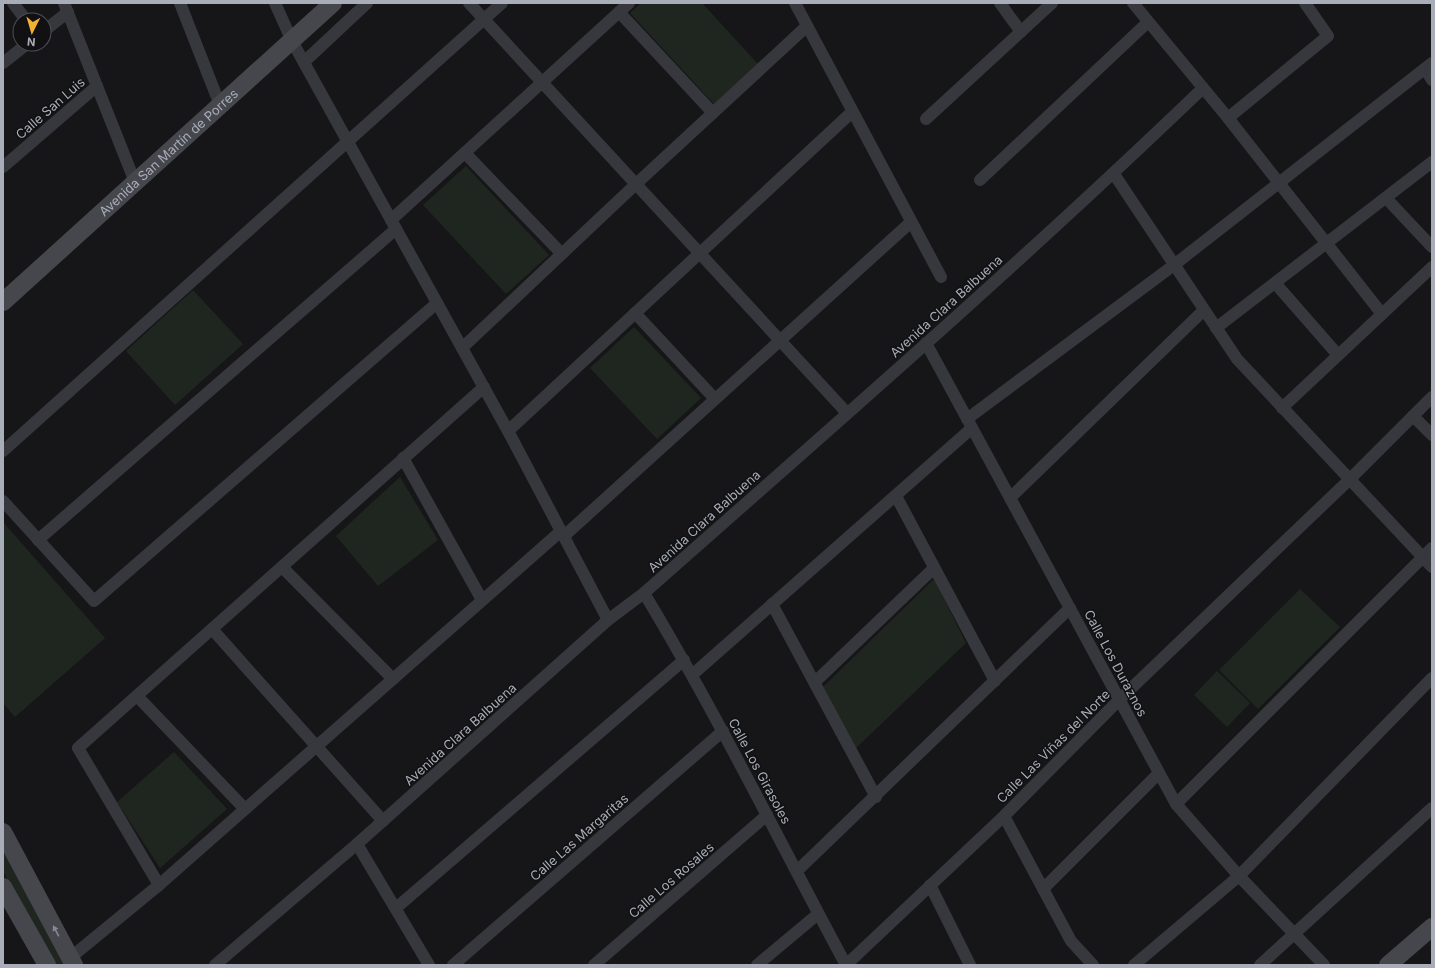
<svg xmlns="http://www.w3.org/2000/svg" width="1435" height="968" font-family="Inter,sans-serif">
<style>
.green{fill:#1e261f}
.lines{fill:none;stroke-linecap:round;stroke-linejoin:round}
.street{stroke:#37383d;stroke-width:12}
.secondary{stroke:#45474d;stroke-width:18}
.oneway{fill:#858993}
.labels{text-anchor:middle;dominant-baseline:central;stroke-width:3;stroke-linejoin:round;paint-order:stroke}
.street-label{font-size:13px;fill:#a8adb8;stroke:#111113}
</style>
<rect width="100%" height="100%" fill="#161618"/>
<g class="green">
<polygon points="641,3 702,3 758,64 714,104 630,13"/>
<polygon points="466,166 549,255 506,294 423,205"/>
<polygon points="193,290 243,344 175,405 126,351"/>
<polygon points="634,327 701,398 657,439 590,368"/>
<polygon points="400,477 438,540 378,586 336,536"/>
<polygon points="3,522 105,638 15,717 3,703"/>
<polygon points="934,579 966,643 856,748 823,687"/>
<polygon points="1300,589 1340,627 1258,709 1219,670"/>
<polygon points="1217,671 1250,703 1227,727 1194,695"/>
<polygon points="174,752 227,809 160,868 117,802"/>
<polygon points="3,851 64,965 53,965 3,871"/>
</g>
<g class="lines">
<g class="street">
<polyline points="13,3 26,20"/>
<polyline points="64,3 135,182"/>
<polyline points="180,3 220,105"/>
<polyline points="275,3 292,41 508,431 608,620"/>
<polyline points="469,3 847,413"/>
<polyline points="795,3 941,277"/>
<polyline points="1000,3 1021,32"/>
<polyline points="1133,3 1228,118 1382,314"/>
<polyline points="619,12 713,113"/>
<polyline points="44,31 68,12"/>
<polyline points="304,62 367,3"/>
<polyline points="3,63 27,44"/>
<polyline points="1425,69 1432,80"/>
<polyline points="1228,118 1328,36 1305,3"/>
<polyline points="926,119 1052,3"/>
<polyline points="465,153 562,254"/>
<polyline points="3,167 97,86"/>
<polyline points="1114,174 1237,359 1432,567"/>
<polyline points="980,180 1148,22"/>
<polyline points="1386,198 1432,247"/>
<polyline points="391,220 629,3"/>
<polyline points="1275,283 1338,355"/>
<polyline points="635,313 715,399"/>
<polyline points="1216,328 1432,162"/>
<polyline points="926,343 1176,804 1239,876 1324,965"/>
<polyline points="462,348 636,184 807,26"/>
<polyline points="1282,408 1432,267"/>
<polyline points="1413,416 1432,435"/>
<polyline points="967,419 1174,265 1432,63"/>
<polyline points="508,431 852,112"/>
<polyline points="3,451 502,3"/>
<polyline points="403,458 482,600"/>
<polyline points="896,496 995,681"/>
<polyline points="1010,498 1204,310"/>
<polyline points="3,501 94,601 437,303"/>
<polyline points="564,536 911,222"/>
<polyline points="38,540 396,229"/>
<polyline points="282,567 393,679"/>
<path d="M644 593C717 714 779 841 846 965"/>
<polyline points="772,604 876,797"/>
<polyline points="212,629 383,821"/>
<polyline points="692,675 972,428"/>
<polyline points="815,682 934,568"/>
<polyline points="137,696 245,809"/>
<polyline points="1176,804 1432,548"/>
<polyline points="1004,816 1071,941 1093,965"/>
<polyline points="357,844 429,965"/>
<polyline points="797,871 1070,608"/>
<polyline points="159,885 78,748 484,387"/>
<polyline points="930,885 970,965"/>
<polyline points="1043,889 1159,773"/>
<polyline points="396,908 684,660"/>
<polyline points="70,958 159,885 561,531"/>
<path d="M215 965 357 844 608 620 644 593C832 427 1022 262 1203 88"/>
<polyline points="453,965 723,731"/>
<polyline points="594,965 767,815"/>
<polyline points="757,965 818,914"/>
<polyline points="846,965 1004,816 1120,699 1349,480 1432,397"/>
<polyline points="1134,965 1239,876 1432,678"/>
<polyline points="1260,965 1432,808"/>
</g>
<g class="secondary">
<path id="s1" d="M3 302 333 3"/>
<polyline points="3,832 74,965"/>
<polyline points="3,887 47,965"/>
<polyline points="1388,965 1432,927"/>
</g>
</g>
<defs><path id="oneway-solid" d="M-6-.8H1V-3.2L6.5 0L1 3.2V.8H-6Z"/></defs>
<use class="oneway" href="#oneway-solid" transform="translate(56 931) rotate(-118)"/>
<g class="labels">
<g class="street-label">
<text transform="translate(50 108) rotate(-41)">Calle San Luis</text>
<text stroke="none"><textPath href="#s1" startOffset="223">Avenida San Martín de Porres</textPath></text>
<text transform="translate(946 306) rotate(-42)">Avenida Clara Balbuena</text>
<text transform="translate(704 521) rotate(-42)">Avenida Clara Balbuena</text>
<text transform="translate(1116 663) rotate(62)">Calle Los Duraznos</text>
<text transform="translate(460 734) rotate(-42)">Avenida Clara Balbuena</text>
<text transform="translate(1053 746) rotate(-45)">Calle Las Viñas del Norte</text>
<text transform="translate(760 771) rotate(62)">Calle Los Girasoles</text>
<text transform="translate(579 837) rotate(-41)">Calle Las Margaritas</text>
<text transform="translate(671 880) rotate(-41)">Calle Los Rosales</text>
</g>
</g>
<rect width="1435" height="968" fill="none" stroke="#a8adb8" stroke-width="8"/>
<g transform="translate(32 32) rotate(185)"><circle r="19" fill="#111113" stroke="#4d4f55"/>
<path d="M0-3L7 15L0 10L-7 15Z" fill="#f2b134"/>
<text y="-6" font-size="11" font-weight="bold" text-anchor="middle" fill="#a8adb8">N</text>
</g>
</svg>
